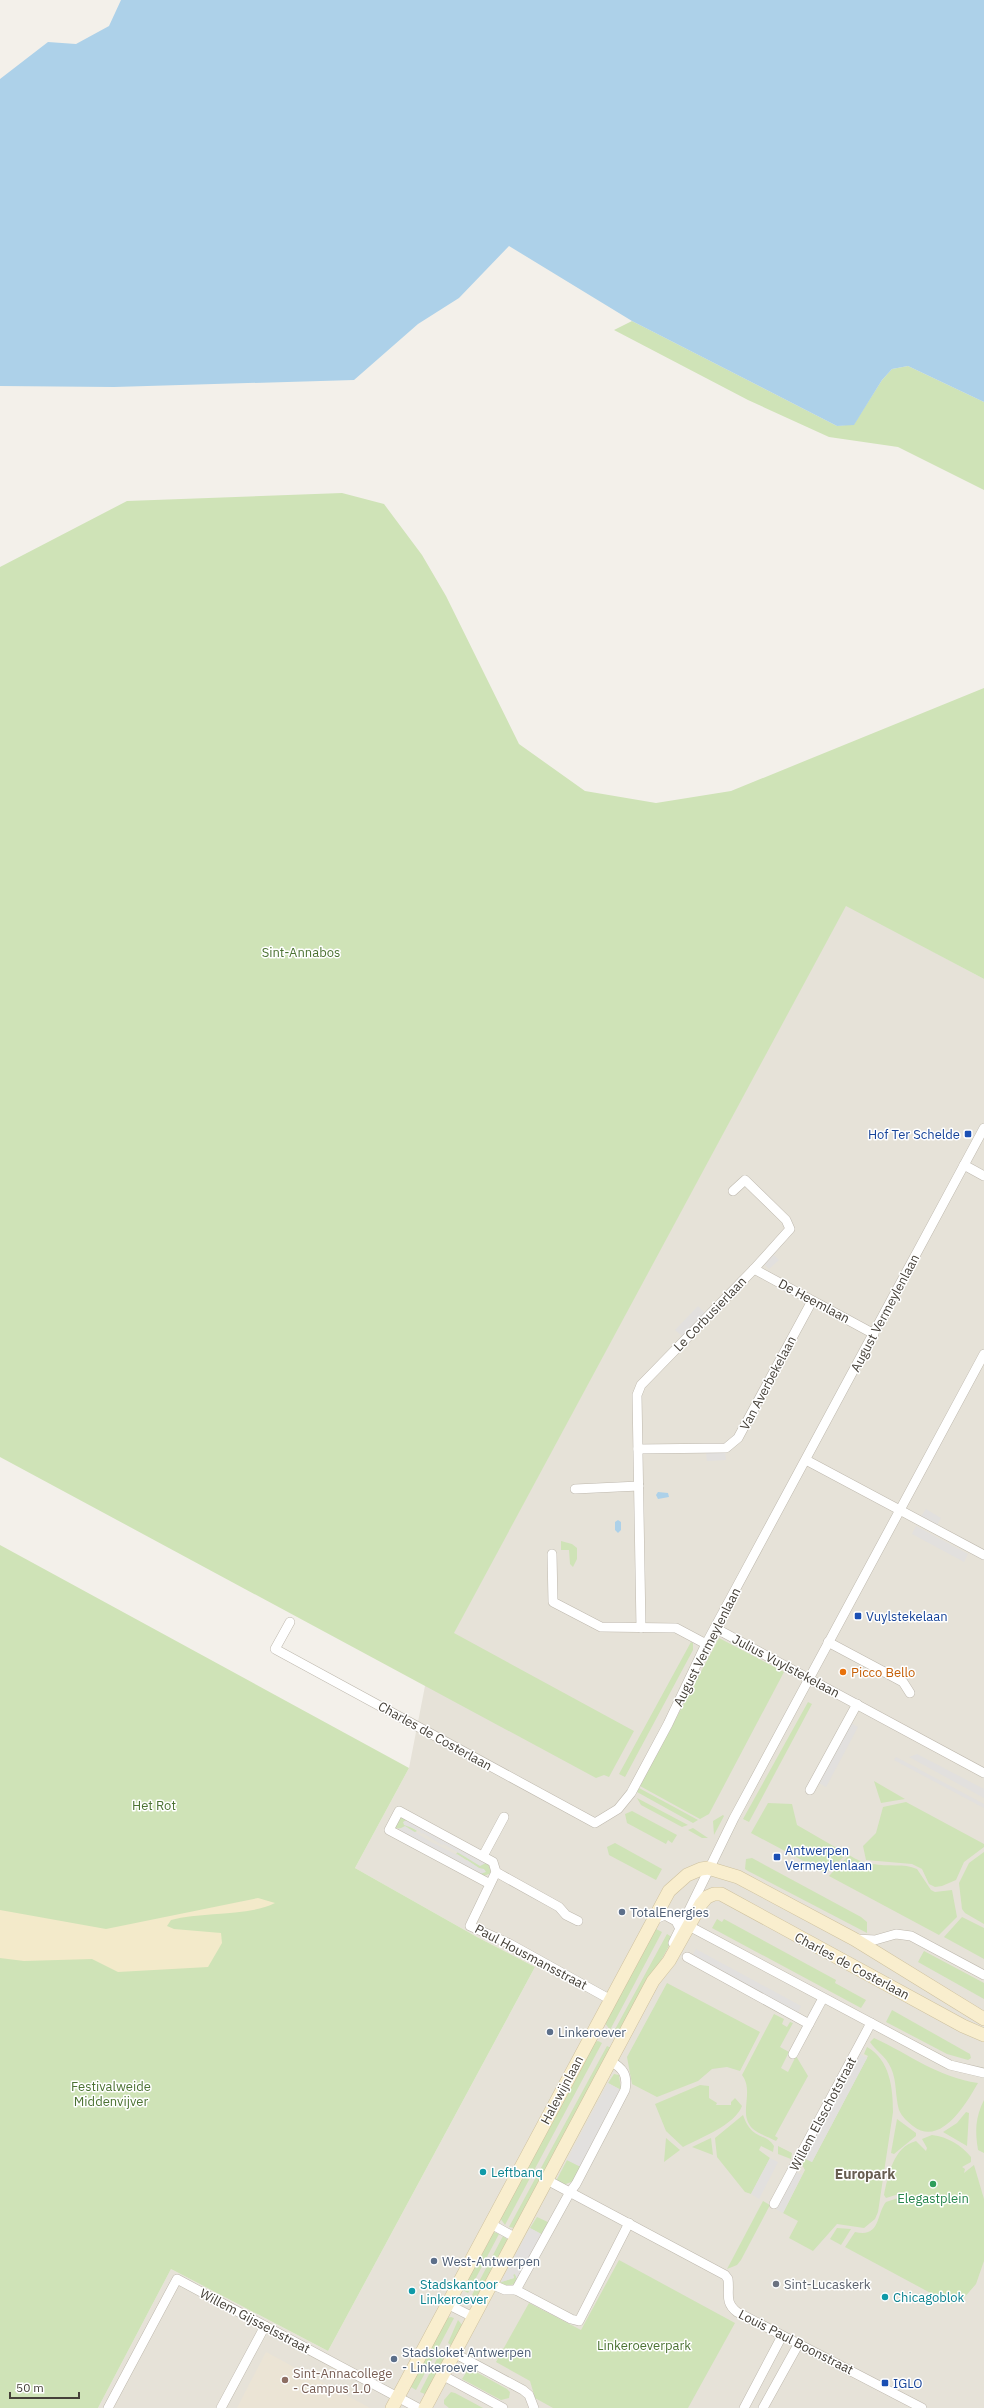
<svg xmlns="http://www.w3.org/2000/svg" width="984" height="2408" font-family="'IBM Plex Sans',sans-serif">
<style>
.residential{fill:#e6e2d8}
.education{fill:#ebe4d5}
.green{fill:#cfe3b7}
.sand{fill:#f3eaca}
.parking{fill:#e2e0de}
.water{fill:#add1e9}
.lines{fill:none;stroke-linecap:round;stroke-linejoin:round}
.minor-casing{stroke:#beb8ad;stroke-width:10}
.secondary-casing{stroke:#cec19e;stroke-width:14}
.minor{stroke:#fff;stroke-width:9}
.secondary{stroke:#f9eece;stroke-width:13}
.transit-dot{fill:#1a4fb4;stroke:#fff;stroke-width:1.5}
.food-dot{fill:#e8710a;stroke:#fff;stroke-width:1.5}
.service-dot{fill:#5c6f8a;stroke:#fff;stroke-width:1.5}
.culture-dot{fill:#0f9aa8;stroke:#fff;stroke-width:1.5}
.leisure-dot{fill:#2e9e5b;stroke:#fff;stroke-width:1.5}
.worship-dot{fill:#6b7280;stroke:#fff;stroke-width:1.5}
.education-dot{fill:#8d6e63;stroke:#fff;stroke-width:1.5}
.labels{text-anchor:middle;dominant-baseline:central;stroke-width:3;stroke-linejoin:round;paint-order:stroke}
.park-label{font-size:13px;fill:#4b7232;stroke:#fff}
.transit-label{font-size:13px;fill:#164399;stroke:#fff;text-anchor:start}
.street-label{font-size:13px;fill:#464139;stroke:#fff}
.food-label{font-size:13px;fill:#c56008;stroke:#fff;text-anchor:start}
.service-label{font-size:13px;fill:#4e5e75;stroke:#fff;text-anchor:start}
.culture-label{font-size:13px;fill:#0d838f;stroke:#fff;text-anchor:start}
.leisure-label{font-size:13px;fill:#27864d;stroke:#fff}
.worship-label{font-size:13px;fill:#5b616d;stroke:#fff;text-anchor:start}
.education-label{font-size:13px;fill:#785e54;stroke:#fff;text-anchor:start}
.neighbourhood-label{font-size:14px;font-weight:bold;fill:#685e51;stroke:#fff}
</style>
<rect width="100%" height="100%" fill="#f3f0ea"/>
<polygon class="residential" points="846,905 984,979 984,2408 98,2408 171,2269 328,2351 535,1967 477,1937 355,1868 409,1768 425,1686"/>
<polygon class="education" points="266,2352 370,2408 237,2408"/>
<g class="green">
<polygon points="632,321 837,426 854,424 882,380 892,369 908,366 984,402 984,490 898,447 829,437 748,400 614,330"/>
<polygon points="342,493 384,504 422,555 446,596 519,744 585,791 656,803 731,791 984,688 984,979 846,906 454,1633 634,1731 609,1777 604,1775 596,1778 0,1457 0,567 127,501"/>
<polygon points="561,1541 572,1544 577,1548 577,1559 573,1567 570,1564 569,1550 561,1550"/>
<polygon points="0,1545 409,1768 355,1868 477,1937 535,1967 328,2351 171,2269 98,2408 0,2408"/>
<polygon points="719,1638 784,1672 709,1814 700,1819 640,1786"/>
<polygon points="691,1642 693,1643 693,1650 625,1777 619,1774"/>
<polygon points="808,1702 812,1704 749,1822 743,1819"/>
<polygon points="874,1781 905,1799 881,1803"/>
<polygon points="639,1788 698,1820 693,1823 637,1792"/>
<polygon points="637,1798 688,1825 682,1827 641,1805"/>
<polygon points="906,1802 984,1844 984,1847 964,1862 956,1880 942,1886 935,1887 929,1884 922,1869 912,1864 866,1860 863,1846 876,1833 883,1807"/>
<polygon points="768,1803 792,1804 797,1825 847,1854 826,1873 751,1833"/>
<polygon points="632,1811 677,1835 672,1843 668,1840 666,1844 627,1823 625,1814"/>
<polygon points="723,1815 724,1816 714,1835 713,1821"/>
<polygon points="401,1816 408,1819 406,1824 417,1831 413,1833 406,1829 395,1828"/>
<polygon points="693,1828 708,1838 702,1838 688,1830"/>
<polygon points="615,1843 662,1869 656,1880 609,1855 607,1847"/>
<polygon points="458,1852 478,1863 488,1862 491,1873 484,1876 480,1874 482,1870 457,1854 455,1855"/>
<polygon points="984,1852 984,1924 965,1913 962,1909 959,1883 969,1863"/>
<path d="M849 1855C857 1860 864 1863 873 1864 887 1867 904 1863 917 1869L931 1890 935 1892 952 1890 957 1917 939 1935 829 1876Z"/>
<polygon points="752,1858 861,1917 867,1922 867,1933 748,1871 745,1869 746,1859"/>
<polygon points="962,1917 984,1928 984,1959 944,1937"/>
<polygon points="717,1919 722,1922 724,1919 836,1980 835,1983 866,2000 861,2008 712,1928"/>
<polygon points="656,1929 662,1932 610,2030 605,2023"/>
<polygon points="667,1934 673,1938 623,2032 619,2035 613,2033"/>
<polygon points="924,1951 984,1983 984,1999 918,1962"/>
<polygon points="667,1983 760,2032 740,2071 727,2067 712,2069 698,2081 657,2097 632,2084 627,2057"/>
<polygon points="892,2010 970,2054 971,2058 968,2060 947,2054 886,2022"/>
<path d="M774 2014 784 2019 782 2024 787 2027 790 2022 793 2023 780 2047 789 2052 781 2068 788 2072 796 2056 808 2076 775 2136 778 2138 776 2141C769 2137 759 2134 753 2129 737 2114 755 2092 742 2075Z"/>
<path d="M874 2038C911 2055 937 2077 978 2083 967 2102 941 2148 913 2126 908 2122 902 2117 899 2110 895 2096 897 2081 891 2068 885 2055 877 2052 870 2042Z"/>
<polygon points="598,2041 602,2043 505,2225 500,2218 594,2042"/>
<polygon points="607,2046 611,2048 514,2228 509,2227"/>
<path d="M867 2047C890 2060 893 2088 893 2112L878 2212 875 2219 864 2228 837 2224 813 2251 789 2238 798 2221 783 2213 805 2170 802 2165 804 2158 812 2162 868 2056 864 2054Z"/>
<polygon points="614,2074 619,2075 621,2090 608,2083"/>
<path d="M700 2085 709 2086V2098L717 2103 716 2105H731V2102L735 2098 742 2106C735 2125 700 2138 683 2147L666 2131 655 2104Z"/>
<path d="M984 2100V2153L978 2150C975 2131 975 2118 984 2100Z"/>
<polygon points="966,2112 969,2113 967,2146 943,2132 957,2123"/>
<path d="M743 2115C752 2141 765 2132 774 2146L773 2152 761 2146 759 2150 770 2158 751 2194 745 2192 717 2157 715 2138Z"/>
<polygon points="897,2119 916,2133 916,2136 894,2154 891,2153"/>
<path d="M932 2135C948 2137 961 2145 971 2157V2162L962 2167 965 2169 964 2173 974 2165 984 2199V2261L976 2284 963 2299 951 2304 845 2247 855 2232C881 2238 876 2214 886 2202L901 2197 902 2193 886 2198 884 2195C888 2176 893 2147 916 2141L926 2151 927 2148 922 2139Z"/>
<polygon points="666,2138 680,2150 664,2162"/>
<polygon points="711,2138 713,2155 692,2147"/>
<polygon points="778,2146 792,2153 791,2159 778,2154"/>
<polygon points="567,2160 581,2167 574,2181 563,2185 556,2181"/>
<polygon points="763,2201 770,2205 741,2260 737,2265 727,2269"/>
<polygon points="537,2217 550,2223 543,2235 530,2228"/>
<polygon points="837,2228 851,2229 841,2245 830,2239"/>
<polygon points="494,2232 499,2234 468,2293 461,2289 491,2234"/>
<polygon points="503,2236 508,2240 478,2298 472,2295"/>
<polygon points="619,2260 735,2323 688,2408 553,2408 535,2398 530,2381 496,2362 529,2303 581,2330"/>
<path d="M513 2274H515L518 2281C514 2286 507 2286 501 2284V2282L514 2278Z"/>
<polygon points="451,2317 454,2318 416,2390 409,2386 447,2318"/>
<polygon points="458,2320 463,2326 452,2346 448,2343"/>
<polygon points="445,2349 450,2351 427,2395 420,2392 441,2351"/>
<polygon points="469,2368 507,2389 510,2392 509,2398 501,2400 462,2379"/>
<polygon points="451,2392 455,2393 483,2408 449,2408 444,2404 444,2400"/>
</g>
<path class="sand" d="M258 1898 275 1903C247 1917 203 1911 171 1920L167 1926 174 1929 221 1933 222 1943 208 1967 118 1972 92 1959 24 1961 0 1958V1910L106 1929Z"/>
<g class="parking">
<polygon points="774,1255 779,1260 769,1269 764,1264"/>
<polygon points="698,1306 706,1314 683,1337 675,1330"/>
<polygon points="725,1451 726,1460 707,1461 706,1452"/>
<polygon points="926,1509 941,1518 937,1525 921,1516"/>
<polygon points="916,1526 968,1554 964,1562 912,1534"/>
<polygon points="851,1723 858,1727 826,1787 819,1783"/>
<polygon points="917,1754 984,1789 984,1798 909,1757"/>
<polygon points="896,1757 984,1804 984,1808 894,1760"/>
<polygon points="408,1819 488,1862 480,1866 444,1844 442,1845 423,1833 421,1834 420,1831 404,1825 403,1822"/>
<polygon points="405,1826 431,1842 463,1858 465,1861 467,1860 479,1868 484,1869 486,1872 480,1874 397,1830"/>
<polygon points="696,1949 801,2006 798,2013 692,1956"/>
<polygon points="860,2054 867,2058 812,2162 804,2158"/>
<polygon points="608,2083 621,2090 581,2167 567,2160"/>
<polygon points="770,2158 778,2162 759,2199 751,2194"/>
<polygon points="796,2172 802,2175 783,2213 776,2209"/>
<polygon points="530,2228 543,2235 518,2281 515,2274 513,2275 514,2278 501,2282"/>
</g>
<g class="water">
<polygon points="121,0 984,0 984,402 908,366 892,369 882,380 854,425 837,426 632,321 509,246 459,298 418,324 354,380 114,387 0,386 0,79 48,42 76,44 109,26"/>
<polygon points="658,1492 668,1493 669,1497 658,1499 656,1495"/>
<polygon points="618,1520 621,1522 621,1530 618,1533 615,1530 615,1522"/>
</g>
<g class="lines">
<g class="minor-casing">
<g id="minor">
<polyline points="964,1165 984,1176"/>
<polyline points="754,1269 874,1334"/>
<polyline points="638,1449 726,1448 738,1438 812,1301"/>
<polyline points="806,1460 984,1555"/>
<polyline points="575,1489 639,1486"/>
<polyline points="552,1554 553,1602 601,1627 676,1628 706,1644"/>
<polyline points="290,1622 275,1649 595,1823 618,1809 631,1793 668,1724 706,1644 984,1128"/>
<polyline points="641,1628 637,1395 641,1385 754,1269 790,1229 786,1220 745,1180 733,1191"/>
<polyline points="715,1628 984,1773"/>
<polyline points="828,1642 903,1682 910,1693"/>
<polyline points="810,1790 857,1704"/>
<polyline points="483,1856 504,1817"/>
<polyline points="496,1872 559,1907 566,1915 578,1921"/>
<polyline points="490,1884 389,1830 399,1811 493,1862 496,1872 470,1926 510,1944 611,2000"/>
<polyline points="653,1920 665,1915 676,1921 679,1927"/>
<polyline points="689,1926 950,2065 984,2073"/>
<polyline points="856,1939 875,1940 896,1934 911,1936 984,1975"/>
<polyline points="673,1943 734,1818 984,1354"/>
<polyline points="687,1957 809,2024"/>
<polyline points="793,2054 823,1998"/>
<path d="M547 2180 725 2275 728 2279C730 2293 724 2302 737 2312L922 2408"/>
<polyline points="774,2204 871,2023"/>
<polyline points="491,2224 516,2238"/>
<polyline points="491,2284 505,2290 516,2290 571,2319 579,2321 629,2223"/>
<path d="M516 2290 570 2192 576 2184 625 2090C628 2075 623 2068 610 2061"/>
<polyline points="447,2304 473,2317"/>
<polyline points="454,2353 523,2390 529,2395 534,2408"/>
<polyline points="442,2375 503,2408"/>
<polyline points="108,2408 177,2279 418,2408"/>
<polyline points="221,2408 265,2326"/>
<polyline points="744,2408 782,2336"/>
<polyline points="763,2408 799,2343"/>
</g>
</g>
<g class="secondary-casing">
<g id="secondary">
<polyline points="392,2408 669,1891 687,1875 701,1869 708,1868 738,1877 854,1939 984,2019"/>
<polyline points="425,2408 653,1981 669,1961 701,1904 707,1897 714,1894 721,1894 963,2026 984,2035"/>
</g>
</g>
<use href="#minor" class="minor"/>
<use href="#secondary" class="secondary"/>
</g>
<g class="transit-dot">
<rect x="964" y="1130" width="8" height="8" rx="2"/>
<rect x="854" y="1612" width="8" height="8" rx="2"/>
<rect x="773" y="1853" width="8" height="8" rx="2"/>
<rect x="881" y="2379" width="8" height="8" rx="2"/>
</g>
<circle class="food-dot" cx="843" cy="1672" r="4"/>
<g class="service-dot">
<circle cx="622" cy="1912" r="4"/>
<circle cx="550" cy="2032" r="4"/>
<circle cx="434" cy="2261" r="4"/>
<circle cx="394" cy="2359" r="4"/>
</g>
<g class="culture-dot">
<circle cx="483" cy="2172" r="4"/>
<circle cx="412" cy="2291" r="4"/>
<circle cx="885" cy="2297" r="4"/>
</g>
<circle class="leisure-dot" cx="933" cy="2184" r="4"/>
<circle class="worship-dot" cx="776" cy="2284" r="4"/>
<circle class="education-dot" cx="285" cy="2380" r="4"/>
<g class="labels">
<g class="park-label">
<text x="301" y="952">Sint-Annabos</text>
<text x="154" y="1805">Het Rot</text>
<text x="111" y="2086">Festivalweide<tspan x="111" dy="15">Middenvijver</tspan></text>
<text x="644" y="2345">Linkeroeverpark</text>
</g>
<g class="transit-label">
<text x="960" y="1134" text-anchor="end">Hof Ter Schelde</text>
<text x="866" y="1616">Vuylstekelaan</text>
<text x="785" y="1850">Antwerpen<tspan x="785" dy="15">Vermeylenlaan</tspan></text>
<text x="893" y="2383">IGLO</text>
</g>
<g class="street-label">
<text transform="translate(814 1301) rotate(28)">De Heemlaan</text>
<text transform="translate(885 1313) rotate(-62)">August Vermeylenlaan</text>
<text transform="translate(710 1314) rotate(-46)">Le Corbusierlaan</text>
<text transform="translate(768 1383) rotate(-62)">Van Averbekelaan</text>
<text transform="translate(707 1647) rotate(-63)">August Vermeylenlaan</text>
<text transform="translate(786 1666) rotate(28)">Julius Vuylstekelaan</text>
<text transform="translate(435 1736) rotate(29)">Charles de Costerlaan</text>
<text transform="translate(531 1957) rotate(28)">Paul Housmansstraat</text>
<text transform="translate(852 1966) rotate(28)">Charles de Costerlaan</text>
<text transform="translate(562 2090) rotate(-62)">Halewijnlaan</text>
<text transform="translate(823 2114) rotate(-62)">Willem Elsschotstraat</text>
<text transform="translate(255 2321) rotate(28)">Willem Gijsselsstraat</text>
<text transform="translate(796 2342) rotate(27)">Louis Paul Boonstraat</text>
</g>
<g class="food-label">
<text x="851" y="1672">Picco Bello</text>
</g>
<g class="service-label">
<text x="630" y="1912">TotalEnergies</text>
<text x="558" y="2032">Linkeroever</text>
<text x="442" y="2261">West-Antwerpen</text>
<text x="402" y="2352">Stadsloket Antwerpen<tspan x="402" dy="15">- Linkeroever</tspan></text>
</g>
<g class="culture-label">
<text x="491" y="2172">Leftbanq</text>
<text x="420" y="2284">Stadskantoor<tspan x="420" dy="15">Linkeroever</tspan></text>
<text x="893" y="2297">Chicagoblok</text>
</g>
<g class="leisure-label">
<text x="933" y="2198">Elegastplein</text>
</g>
<g class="worship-label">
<text x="784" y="2284">Sint-Lucaskerk</text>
</g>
<g class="education-label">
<text x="293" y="2373">Sint-Annacollege<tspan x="293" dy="15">- Campus 1.0</tspan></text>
</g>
<g class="neighbourhood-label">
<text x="865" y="2174">Europark</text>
</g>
</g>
<path d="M10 2392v6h69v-6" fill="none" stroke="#464139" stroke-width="2"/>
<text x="16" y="2392" font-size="12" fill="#464139" stroke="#ffffff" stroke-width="3" paint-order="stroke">50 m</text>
</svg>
